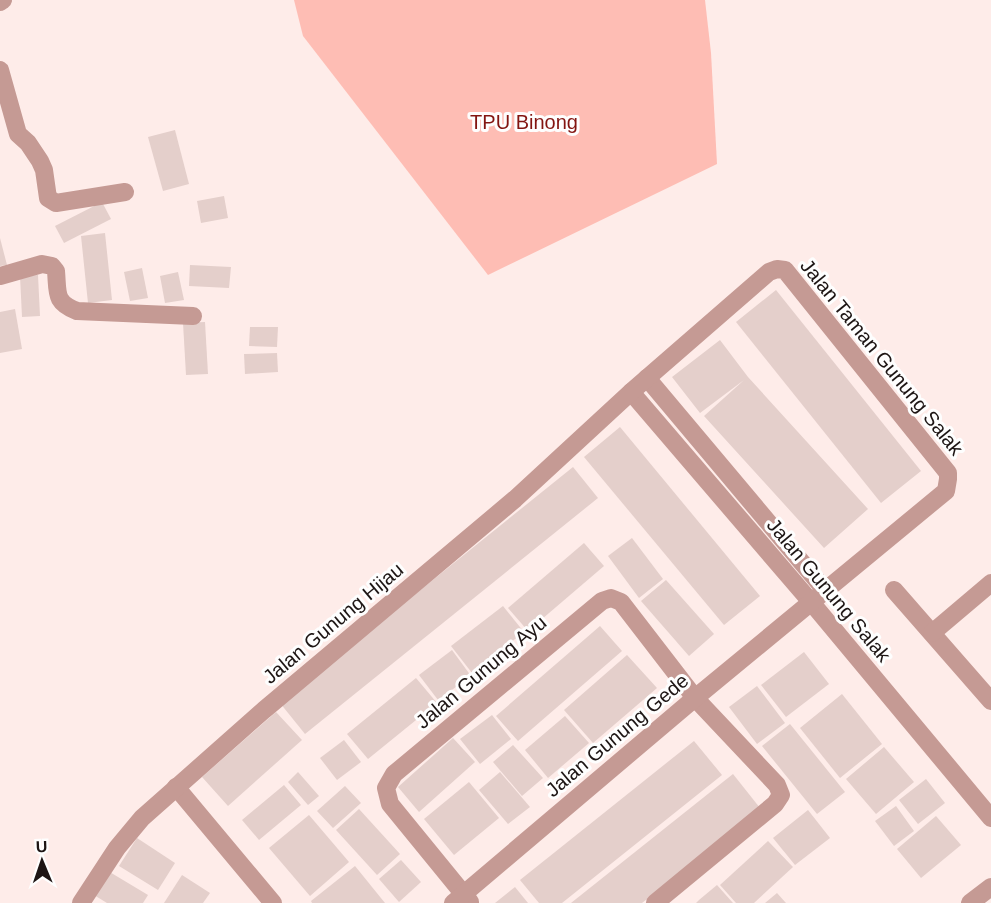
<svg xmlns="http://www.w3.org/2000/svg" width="991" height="903" font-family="Helvetica,sans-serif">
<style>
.green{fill:#febdb4}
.building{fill:#e4cfcb}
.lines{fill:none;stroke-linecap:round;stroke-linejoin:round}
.minor{stroke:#c59a94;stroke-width:18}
.labels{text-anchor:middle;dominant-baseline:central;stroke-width:6;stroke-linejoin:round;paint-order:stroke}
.park-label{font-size:20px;fill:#831511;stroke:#fefefe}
.street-label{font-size:20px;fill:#1d1514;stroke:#fefefe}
</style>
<rect width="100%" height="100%" fill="#feece9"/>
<polygon class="green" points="294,0 705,0 711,53 717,164 488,275 303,36"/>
<g class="building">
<polygon points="175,130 189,184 163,191 148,137"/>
<polygon points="224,196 228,218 201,223 197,201"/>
<polygon points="102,202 111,219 64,243 55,226"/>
<polygon points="105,233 112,300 88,303 81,236"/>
<polygon points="0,238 7,265 0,266"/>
<polygon points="190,265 231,267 229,288 189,286"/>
<polygon points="142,268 148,298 130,301 124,272"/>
<polygon points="178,272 184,300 165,303 160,276"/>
<polygon points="38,275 40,316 22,317 20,276"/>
<polygon points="776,290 921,471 881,503 736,322"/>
<polygon points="15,309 22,349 0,353 0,312"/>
<polygon points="205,322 208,374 186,375 183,323"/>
<polygon points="250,327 278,327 277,347 249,346"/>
<polygon points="720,340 748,377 868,509 824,548 704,416 744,380 700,413 672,377"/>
<polygon points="277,353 278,372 245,374 244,354"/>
<polygon points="620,427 760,596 724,625 584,457"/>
<polygon points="573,467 598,498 305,734 280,703"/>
<polygon points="632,538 663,579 639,598 608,556"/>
<polygon points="584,543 604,566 528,631 508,608"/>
<polygon points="666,580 714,634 689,656 641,601"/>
<polygon points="503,606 524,632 472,673 451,646"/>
<polygon points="600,626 622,651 518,741 496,716"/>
<polygon points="452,650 471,676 438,700 419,675"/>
<polygon points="804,652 829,684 786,717 761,685"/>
<polygon points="627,655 657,688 593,743 564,710"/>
<polygon points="416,678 437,703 368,759 347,734"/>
<polygon points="757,686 785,723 757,744 729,707"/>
<polygon points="842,694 882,744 840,778 800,728"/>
<polygon points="276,712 302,740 228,806 202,777"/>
<polygon points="492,715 511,739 480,764 460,739"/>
<polygon points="565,716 589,743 548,778 525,750"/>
<polygon points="790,724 845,792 817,814 762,746"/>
<polygon points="453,738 475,762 419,812 398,787"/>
<polygon points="344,740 361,762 337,780 320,758"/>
<polygon points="694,741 722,775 562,903 539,903 520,880"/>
<polygon points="513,745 543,778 522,796 493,762"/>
<polygon points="884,747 914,782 876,814 846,779"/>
<polygon points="298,772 319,796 308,805 288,782"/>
<polygon points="500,772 530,807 508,824 479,790"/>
<polygon points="733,774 760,808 642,903 571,903"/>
<polygon points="926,779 945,803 918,824 899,800"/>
<polygon points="469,782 499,818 454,855 424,819"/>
<polygon points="284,785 301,805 259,840 242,820"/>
<polygon points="345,786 361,803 333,828 317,811"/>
<polygon points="896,806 914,831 894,846 875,821"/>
<polygon points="359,809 400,854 377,875 336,830"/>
<polygon points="808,810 830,838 795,865 773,838"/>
<polygon points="309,815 349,862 310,896 269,848"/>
<polygon points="936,816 961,845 921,878 897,849"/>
<polygon points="137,838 175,863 158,890 119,866"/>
<polygon points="768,841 793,867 754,903 736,903 720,885"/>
<polygon points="401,860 421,882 399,902 379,879"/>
<polygon points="355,866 385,903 312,903 311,901"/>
<polygon points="108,871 148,895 143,903 107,903 94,895"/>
<polygon points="182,875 210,893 203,903 164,903"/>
<polygon points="717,885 733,903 696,903 699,900"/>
<polygon points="515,887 528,903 495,903"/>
<polygon points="777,893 786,903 765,903"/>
</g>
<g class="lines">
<g class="minor">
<polyline points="0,2 3,0"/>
<polyline points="0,70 18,134 28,143 40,161 44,170 48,198 56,203 125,192"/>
<path d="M0 276 42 264 52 266 56 271C58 293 54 302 77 311L193 316"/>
<polyline points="647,378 825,590"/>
<polyline points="631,392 811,602 991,818"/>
<polyline points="894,590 991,701"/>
<polyline points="932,633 991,583"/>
<polyline points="176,787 273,903"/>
<polyline points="470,902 390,804 386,788 394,774 602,601 611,598 621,602 695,698 777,785 781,795 775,804 655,903"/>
<polyline points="81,903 117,848 142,818 264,710 515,499 631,392 769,272 777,269 785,270 948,473 948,479 946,491 695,698 453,903"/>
<polyline points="970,903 991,887"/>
</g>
</g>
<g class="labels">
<g class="park-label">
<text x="524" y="122">TPU Binong</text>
</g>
<g class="street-label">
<text transform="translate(882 357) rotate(51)">Jalan Taman Gunung Salak</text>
<text transform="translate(829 590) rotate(50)">Jalan Gunung Salak</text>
<text transform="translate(333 623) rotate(-40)">Jalan Gunung Hijau</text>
<text transform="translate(481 672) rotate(-40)">Jalan Gunung Ayu</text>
<text transform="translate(617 735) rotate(-40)">Jalan Gunung Gede</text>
</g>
</g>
<g transform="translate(42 861) rotate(358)" stroke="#fefefe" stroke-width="4.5" paint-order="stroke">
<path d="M0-4.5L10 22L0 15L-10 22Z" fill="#1d1514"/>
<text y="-9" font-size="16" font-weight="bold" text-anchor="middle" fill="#1d1514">U</text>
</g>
</svg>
